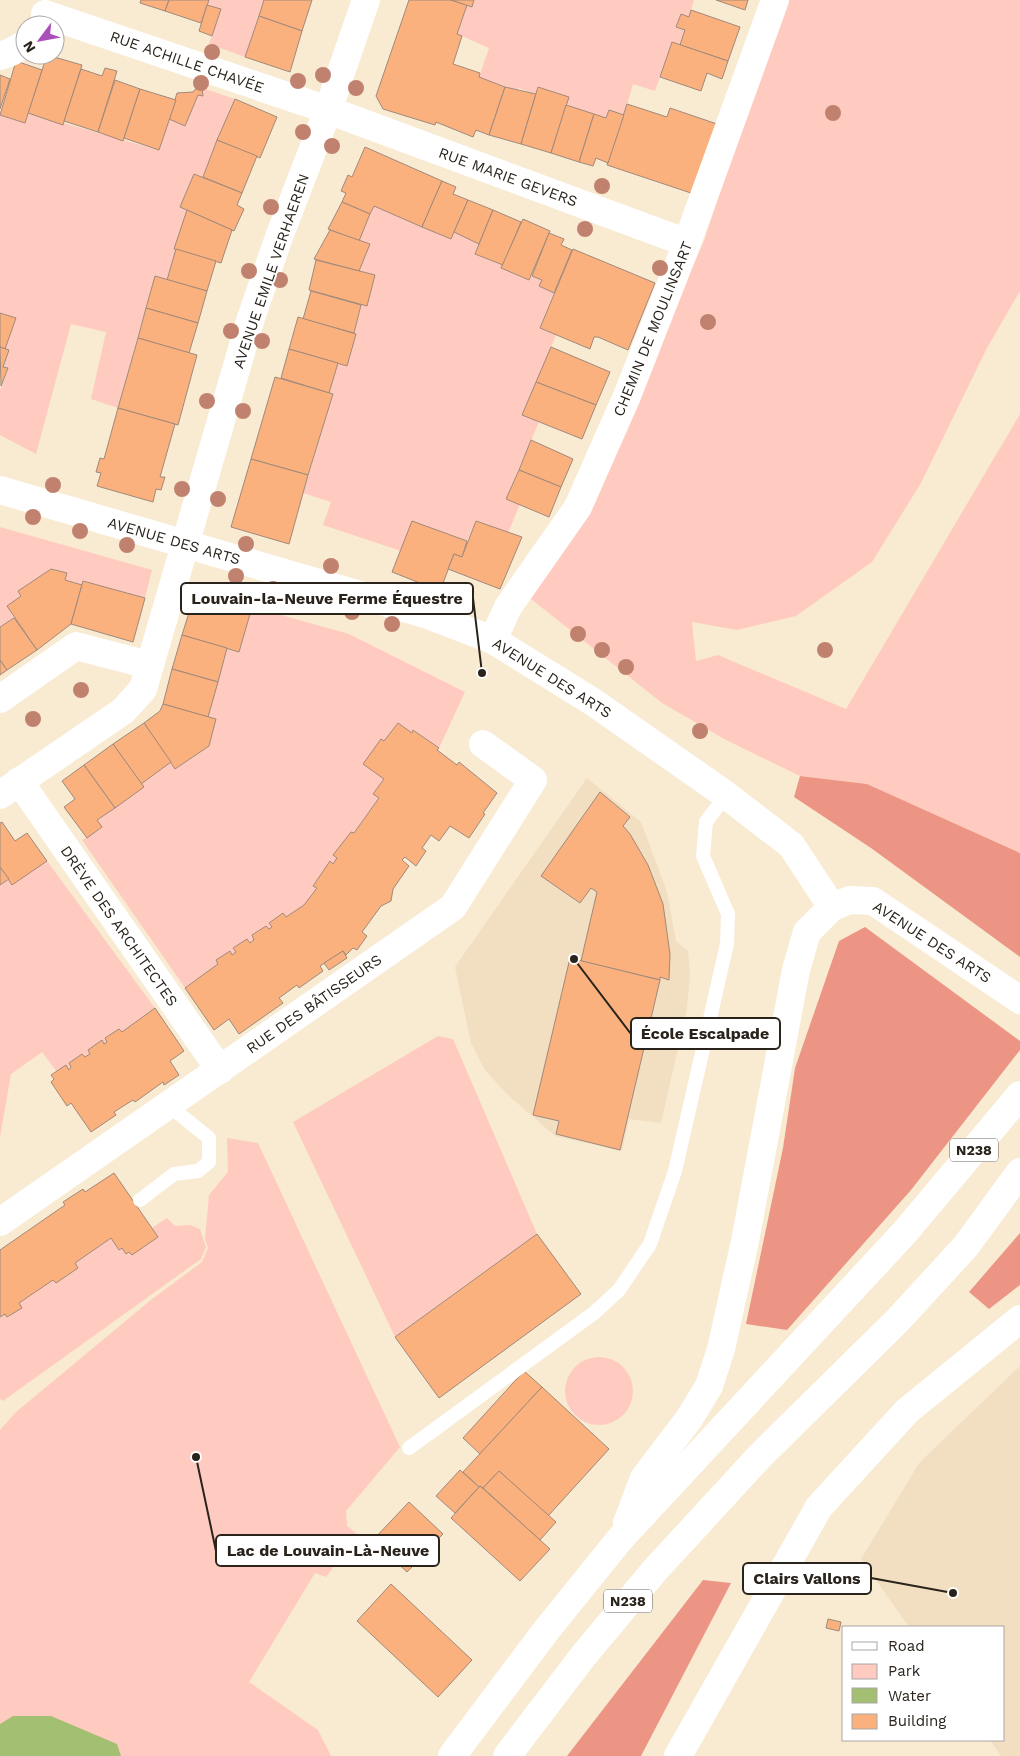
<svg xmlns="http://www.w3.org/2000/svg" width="1020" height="1756" font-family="'Work Sans',sans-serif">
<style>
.built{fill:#f2dec1}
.green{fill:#ffcbc1}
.forest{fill:#ec9584}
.water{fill:#a3bf71}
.building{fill:#fab17e;stroke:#a0897b}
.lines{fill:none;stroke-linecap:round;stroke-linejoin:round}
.service{stroke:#fff;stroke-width:14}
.minor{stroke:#fff;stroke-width:28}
.tertiary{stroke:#fff;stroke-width:28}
.trunk{stroke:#fff;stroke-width:28}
.tree{fill:#c0826e}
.labels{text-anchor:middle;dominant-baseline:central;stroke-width:4;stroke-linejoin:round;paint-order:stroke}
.shield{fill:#fff;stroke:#69655f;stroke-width:1}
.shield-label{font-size:14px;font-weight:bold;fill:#29231b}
.street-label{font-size:15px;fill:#29231b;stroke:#fff}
.leader{fill:none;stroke:#29231b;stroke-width:2}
.callout-dot{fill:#29231b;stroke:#fff;stroke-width:2}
.callout{fill:#fff;stroke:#29231b;stroke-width:2}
.callout-label{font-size:16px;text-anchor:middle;font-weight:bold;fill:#29231b}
</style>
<rect width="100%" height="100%" fill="#f9ead2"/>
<g class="built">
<polygon points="587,778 641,822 667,892 676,941 688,951 690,974 687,1008 661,1123 629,1119 622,1151 555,1136 507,1094 485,1070 471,1043 455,967"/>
<polygon points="1020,1366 1020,1756 1001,1756 990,1740 1004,1740 1004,1627 909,1627 861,1559 920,1462"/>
</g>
<g class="green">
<polygon points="209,0 264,0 245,57 209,44 221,10 207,5"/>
<polygon points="474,0 694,0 689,17 681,14 676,27 685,30 680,45 672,42 655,91 633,84 624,115 609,110 606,118 566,105 569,97 539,87 536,94 518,88 518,91 479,77 489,48 457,34 467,5 472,7"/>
<polygon points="783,0 1020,0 1020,291 987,348 921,483 872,562 796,616 737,630 692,622 696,661 718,655 846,709 1020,414 1020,853 867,784 800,776 726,740 662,703 526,595 680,295 704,241"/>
<polygon points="202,88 235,99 203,177 194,174 180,207 187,210 167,280 155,276 118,408 91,399 106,332 71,324 36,454 0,435 0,390 8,368 3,367 9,351 5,349 16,319 0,313 0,115 25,123 28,113 159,150 169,119 185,126 198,95 203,95"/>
<polygon points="374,206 451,238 454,232 479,244 475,254 503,265 502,269 529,280 532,276 542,280 539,286 554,293 540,328 556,335 523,415 539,422 506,499 520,504 508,533 476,521 467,541 412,522 401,551 323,525 331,502 303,493 333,394 329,393 338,363 347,366 361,305 367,305 375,275 359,271 359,241"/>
<polygon points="0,527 152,570 145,598 84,581 82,585 65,580 67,573 51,569 19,591 21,596 7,606 14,618 0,627"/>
<polygon points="252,607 349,634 465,692 439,748 414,730 412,733 398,723 384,741 381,739 364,764 384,779 373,794 379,798 354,833 351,832 333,855 337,858 333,864 330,861 313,885 317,888 304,905 286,917 283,914 269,923 272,927 269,929 265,926 252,935 254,940 250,943 247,939 233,948 236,952 232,955 230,951 216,960 218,964 185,988 82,840 102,828 97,820 144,787 141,784 171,762 175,769 209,746 216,719 208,717 227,648 239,651"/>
<polygon points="47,861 155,1008 122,1032 119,1029 105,1038 107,1042 104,1044 102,1040 88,1050 90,1054 85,1057 82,1054 69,1063 71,1067 57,1072 42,1052 11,1074 0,1137 0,885"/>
<polygon points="438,1036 453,1039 537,1234 395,1337 293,1122"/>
<polygon points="227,1138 258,1143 400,1447 346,1511 347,1526 357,1534 326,1577 315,1573 249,1682 318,1730 331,1756 0,1756 0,1430 16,1412 152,1299 202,1262 208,1248 205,1239 209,1195 228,1172"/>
<polygon points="167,1218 175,1226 190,1225 200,1229 206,1247 201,1259 3,1401 0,1399 0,1317 5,1314 8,1317 21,1308 19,1303 53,1280 56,1283 77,1268 75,1263 111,1238 119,1250 122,1248 126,1254 129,1252 132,1255 158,1237 152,1228"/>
<circle cx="599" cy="1391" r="34"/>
</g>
<g class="forest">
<polygon points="800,776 867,784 1020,853 1020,957 871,848 794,797"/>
<polygon points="865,927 1020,1041 1020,1050 911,1190 787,1330 746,1324 783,1148 795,1068 839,941"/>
<polygon points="1020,1233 1020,1285 989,1309 969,1292"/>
<polygon points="703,1580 731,1583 641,1756 567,1756"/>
</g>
<polygon class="water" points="13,1716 51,1716 117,1744 121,1756 0,1756 0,1724"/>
<g class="building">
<polygon points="141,0 169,0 165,11 140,3"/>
<polygon points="169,0 209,0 201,23 165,11"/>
<polygon points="264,0 312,0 302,31 259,16"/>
<polygon points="409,0 451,0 467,5 457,34 462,36 453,64 480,73 479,77 505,87 489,135 476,130 473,137 436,122 435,125 383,109 376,96"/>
<polygon points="451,0 474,0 472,7"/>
<polygon points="716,0 748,0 745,10"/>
<polygon points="207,5 221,9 212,36 199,31"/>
<polygon points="691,10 740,27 728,61 680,45 685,30 676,27 681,14 689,17"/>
<polygon points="259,16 302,31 290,72 245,57"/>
<polygon points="672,42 728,61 722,79 707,73 701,91 660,77"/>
<polygon points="47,55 82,65 63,125 28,113"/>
<polygon points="16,61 42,70 25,123 0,115"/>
<polygon points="105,68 117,71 98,132 64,121 81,69 102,76"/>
<polygon points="0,75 10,79 0,109"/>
<polygon points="115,80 140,89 123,141 98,132"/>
<polygon points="197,87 202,88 203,96 198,95 185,126 169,119 177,93 193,92"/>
<polygon points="505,87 536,94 521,144 489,135"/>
<polygon points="538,87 569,97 551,153 521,144"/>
<polygon points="140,89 176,100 159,150 124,138"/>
<polygon points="235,99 277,117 260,158 217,140"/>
<polygon points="627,104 667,117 670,108 717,124 694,194 607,165"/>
<polygon points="566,105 594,114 579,162 551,153"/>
<polygon points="609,110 624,115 608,163 596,158 593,166 579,162 594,114 606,118"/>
<polygon points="217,140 257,156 242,193 203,177"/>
<polygon points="365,147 442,181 422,227 374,206 370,214 342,202 346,193 341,191 348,175 352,177"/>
<polygon points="194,174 242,193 237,205 244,209 234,231 180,207"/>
<polygon points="442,181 456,187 453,194 468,200 451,239 422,227"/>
<polygon points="468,200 493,210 479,244 454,232"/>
<polygon points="342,202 370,214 359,241 328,229"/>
<polygon points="187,210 232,230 221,263 174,249"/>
<polygon points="493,210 521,222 503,265 475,254"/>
<polygon points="523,219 550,231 529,280 501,268"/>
<polygon points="330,230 370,244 359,271 314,259"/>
<polygon points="549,233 564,239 561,245 572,250 554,293 539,286 542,280 532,276"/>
<polygon points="176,249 216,261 207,291 167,280"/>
<polygon points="573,249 655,283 628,350 598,337 594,337 590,349 540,328"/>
<polygon points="316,260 375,275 367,306 309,290"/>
<polygon points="155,276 207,291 198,323 146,308"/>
<polygon points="311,291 361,305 354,333 303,319"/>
<polygon points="146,308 198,323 189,353 138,338"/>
<polygon points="0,313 16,318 5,349 0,347"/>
<polygon points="298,317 356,334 347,366 289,349"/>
<polygon points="138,338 197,355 178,425 118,408"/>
<polygon points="0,347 9,350 3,367 8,368 1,386"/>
<polygon points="551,347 610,372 596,405 536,382"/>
<polygon points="289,349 338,363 329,393 281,378"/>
<polygon points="275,377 333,394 308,475 251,459"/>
<polygon points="536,382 596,405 582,439 522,415"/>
<polygon points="118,408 175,424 160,477 165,477 161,490 156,489 153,502 97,486 101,473 96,472 100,458 104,459"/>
<polygon points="531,440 573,459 561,487 519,470"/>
<polygon points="251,459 308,475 289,544 231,527"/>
<polygon points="519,470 561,487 549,517 506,499"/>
<polygon points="412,521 467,541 462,557 454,554 440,591 392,572"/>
<polygon points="476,521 522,537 500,589 448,569 454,554 462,557"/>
<polygon points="51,569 67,573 65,580 82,585 71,624 37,650 7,606 21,596 18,591"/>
<polygon points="83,581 145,598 133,642 71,624"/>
<polygon points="217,597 252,607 239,652 182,635 192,603 213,610"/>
<polygon points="14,618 37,650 7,670 0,660 0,627"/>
<polygon points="182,635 227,648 218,682 172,669"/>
<polygon points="0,660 7,670 0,675"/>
<polygon points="172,669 218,682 208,717 163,704"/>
<polygon points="163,704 216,719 209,746 175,769 144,723 160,711"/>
<polygon points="144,723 171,762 141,784 113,744"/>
<polygon points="398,723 412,733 413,730 439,748 437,750 457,765 459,762 497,793 483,813 485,814 469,838 450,826 439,841 431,835 422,848 426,851 416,866 405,857 402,860 409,866 393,889 391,901 381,906 362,932 367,936 357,950 353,948 346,955 343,951 320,966 323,971 299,988 297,985 279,998 283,1003 239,1034 229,1019 214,1030 185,988 218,964 216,960 230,951 232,955 236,952 233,948 247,939 250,943 254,940 252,935 266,926 269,929 272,927 269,923 283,913 286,917 304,905 317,888 313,886 330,861 333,864 337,858 333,855 351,832 354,833 379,798 373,794 384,779 363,764 381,739 384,741"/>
<polygon points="113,744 144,787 115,808 84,765"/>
<polygon points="84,765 115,808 97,820 102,827 87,838 64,807 75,799 62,781"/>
<polygon points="600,792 630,817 623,826 630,834 648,865 663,904 670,954 669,980 660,977 660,980 581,961 597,892 591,888 580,903 541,876"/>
<polygon points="2,822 15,841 27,833 47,861 12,885 0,867 0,823"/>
<polygon points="0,867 9,879 0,885"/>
<polygon points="343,951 347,958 329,970 324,963"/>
<polygon points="570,958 660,980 620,1150 556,1134 559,1121 533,1115"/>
<polygon points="155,1008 184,1051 170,1061 179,1075 164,1085 163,1082 135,1102 133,1100 114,1112 116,1115 91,1132 71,1103 67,1106 51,1082 54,1079 51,1075 66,1065 69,1070 71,1067 69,1063 82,1054 85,1057 90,1054 88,1050 102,1040 104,1044 107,1042 105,1038 119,1029 122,1032"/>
<polygon points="114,1173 158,1237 132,1255 129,1252 126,1254 122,1248 119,1250 111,1238 75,1263 78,1268 56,1283 53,1280 19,1303 22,1308 7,1317 5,1314 0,1317 0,1250 65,1205 63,1202 83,1189 85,1192"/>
<polygon points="537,1234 581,1294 439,1398 395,1337"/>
<polygon points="524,1371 542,1387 480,1454 463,1438"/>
<polygon points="542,1387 609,1449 548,1516 499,1471 483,1488 480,1486 479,1487 463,1472"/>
<polygon points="460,1470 479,1487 455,1513 436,1496"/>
<polygon points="499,1471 556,1522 540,1540 483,1488"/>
<polygon points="480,1486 550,1549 520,1581 451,1518"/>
<polygon points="409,1502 443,1534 429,1548 432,1550 422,1561 420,1559 407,1572 373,1540"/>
<polygon points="391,1584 472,1660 438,1697 357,1621"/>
<polygon points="828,1619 841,1622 839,1631 826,1628"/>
</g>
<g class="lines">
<g class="service">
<polyline points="140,1200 174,1174 198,1171 209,1162 209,1138 167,1104"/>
<polyline points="409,1448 594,1313 619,1290 650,1244 675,1171 727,944 728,914 703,856 706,822 726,795"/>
</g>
<g class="minor">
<polyline points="45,14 328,110 687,243"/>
<polyline points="0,56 11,52 25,44"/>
<polyline points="493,640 508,607 578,507 627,396 687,243 775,0"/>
<polyline points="0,699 76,646 149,665"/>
<polyline points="19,781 220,1070"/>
<polyline points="0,795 123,711 143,689 251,318 279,237 328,110 366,0"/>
<polyline points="0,1222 453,907 533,780 483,744"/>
</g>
<g class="tertiary">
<polyline points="0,490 425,614 493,640 593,702 726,795 791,845 832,907 850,900 873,901 1020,1000"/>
<polyline points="678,1756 819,1507 907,1411 1020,1319"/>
</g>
<g class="trunk">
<polyline points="627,1523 644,1478 689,1419 709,1386 721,1349 745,1241 796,970 807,932 832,907"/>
<polyline points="452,1756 545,1632 620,1539 905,1232 1020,1095"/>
<polyline points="507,1756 584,1655 655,1570 760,1456 897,1321 966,1246 1020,1172"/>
</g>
</g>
<g class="tree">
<circle cx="212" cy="52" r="8"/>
<circle cx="323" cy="75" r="8"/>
<circle cx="298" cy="81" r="8"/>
<circle cx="201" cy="83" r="8"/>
<circle cx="356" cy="88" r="8"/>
<circle cx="833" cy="113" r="8"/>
<circle cx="303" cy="132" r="8"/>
<circle cx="332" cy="146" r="8"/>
<circle cx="602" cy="186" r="8"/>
<circle cx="271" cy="207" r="8"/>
<circle cx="585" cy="229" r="8"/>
<circle cx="660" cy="268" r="8"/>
<circle cx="249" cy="271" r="8"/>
<circle cx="280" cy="280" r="8"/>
<circle cx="708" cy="322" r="8"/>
<circle cx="231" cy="331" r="8"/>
<circle cx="262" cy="341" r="8"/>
<circle cx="207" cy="401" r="8"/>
<circle cx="243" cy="411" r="8"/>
<circle cx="53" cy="485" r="8"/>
<circle cx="182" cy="489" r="8"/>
<circle cx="218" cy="499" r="8"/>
<circle cx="33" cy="517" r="8"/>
<circle cx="80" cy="531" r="8"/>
<circle cx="246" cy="544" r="8"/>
<circle cx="127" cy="545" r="8"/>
<circle cx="331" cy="566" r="8"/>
<circle cx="236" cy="576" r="8"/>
<circle cx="273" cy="589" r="8"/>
<circle cx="352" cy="612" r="8"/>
<circle cx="392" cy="624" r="8"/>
<circle cx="578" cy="634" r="8"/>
<circle cx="602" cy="650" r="8"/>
<circle cx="825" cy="650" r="8"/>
<circle cx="626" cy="667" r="8"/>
<circle cx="81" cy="690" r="8"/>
<circle cx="33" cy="719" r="8"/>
<circle cx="700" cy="731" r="8"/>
</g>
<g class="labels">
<g class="shield">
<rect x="950" y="1138.5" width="48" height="23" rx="4"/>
<rect x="604" y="1589.5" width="48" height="23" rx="4"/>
</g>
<g class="shield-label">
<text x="974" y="1150">N238</text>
<text x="628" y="1601">N238</text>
</g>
<g class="street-label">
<text transform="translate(187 62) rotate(19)">RUE ACHILLE CHAVÉE</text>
<text transform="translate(508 177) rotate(20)">RUE MARIE GEVERS</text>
<text transform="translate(271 271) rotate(-71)">AVENUE EMILE VERHAEREN</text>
<text transform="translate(653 329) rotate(-68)">CHEMIN DE MOULINSART</text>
<text transform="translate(174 541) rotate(16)">AVENUE DES ARTS</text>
<text transform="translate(552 678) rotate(32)">AVENUE DES ARTS</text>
<text transform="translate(119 926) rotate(55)">DRÈVE DES ARCHITECTES</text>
<text transform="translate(932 942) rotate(33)">AVENUE DES ARTS</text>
<text transform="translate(314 1004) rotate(-35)">RUE DES BÂTISSEURS</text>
</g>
</g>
<path class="leader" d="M482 673L473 598M574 959L631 1034M196 1457L216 1551M953 1593L871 1578"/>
<g class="callout-dot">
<circle cx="482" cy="673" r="5"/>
<circle cx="574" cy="959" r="5"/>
<circle cx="196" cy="1457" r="5"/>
<circle cx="953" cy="1593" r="5"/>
</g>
<g class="callout">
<rect x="181" y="583" width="292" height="31" rx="5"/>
<rect x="631" y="1018" width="149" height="31" rx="5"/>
<rect x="216" y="1535" width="223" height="31" rx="5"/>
<rect x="743" y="1563" width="128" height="31" rx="5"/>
</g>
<g class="callout-label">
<text x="327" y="604">Louvain-la-Neuve Ferme Équestre</text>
<text x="705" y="1039">École Escalpade</text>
<text x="328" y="1556">Lac de Louvain-Là-Neuve</text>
<text x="807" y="1584">Clairs Vallons</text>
</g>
<rect x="842" y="1626" width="162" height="115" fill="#ffffff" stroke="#a9a7a4"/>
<rect x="852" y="1642" width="25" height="8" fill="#ffffff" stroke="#a9a7a4"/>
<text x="888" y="1651" font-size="15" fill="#29231b">Road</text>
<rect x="852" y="1664" width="25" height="15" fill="#ffcbc1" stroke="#a9a7a4"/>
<text x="888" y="1676" font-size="15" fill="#29231b">Park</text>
<rect x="852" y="1688" width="25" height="15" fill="#a3bf71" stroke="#a9a7a4"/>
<text x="888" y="1701" font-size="15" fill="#29231b">Water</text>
<rect x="852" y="1714" width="25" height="15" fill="#fab17e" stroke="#a9a7a4"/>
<text x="888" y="1726" font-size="15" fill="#29231b">Building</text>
<g transform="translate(40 40) rotate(238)"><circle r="24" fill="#ffffff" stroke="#a9a7a4"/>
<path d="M0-4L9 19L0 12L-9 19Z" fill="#ab4fba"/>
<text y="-8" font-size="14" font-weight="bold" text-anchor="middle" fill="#29231b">N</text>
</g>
</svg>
